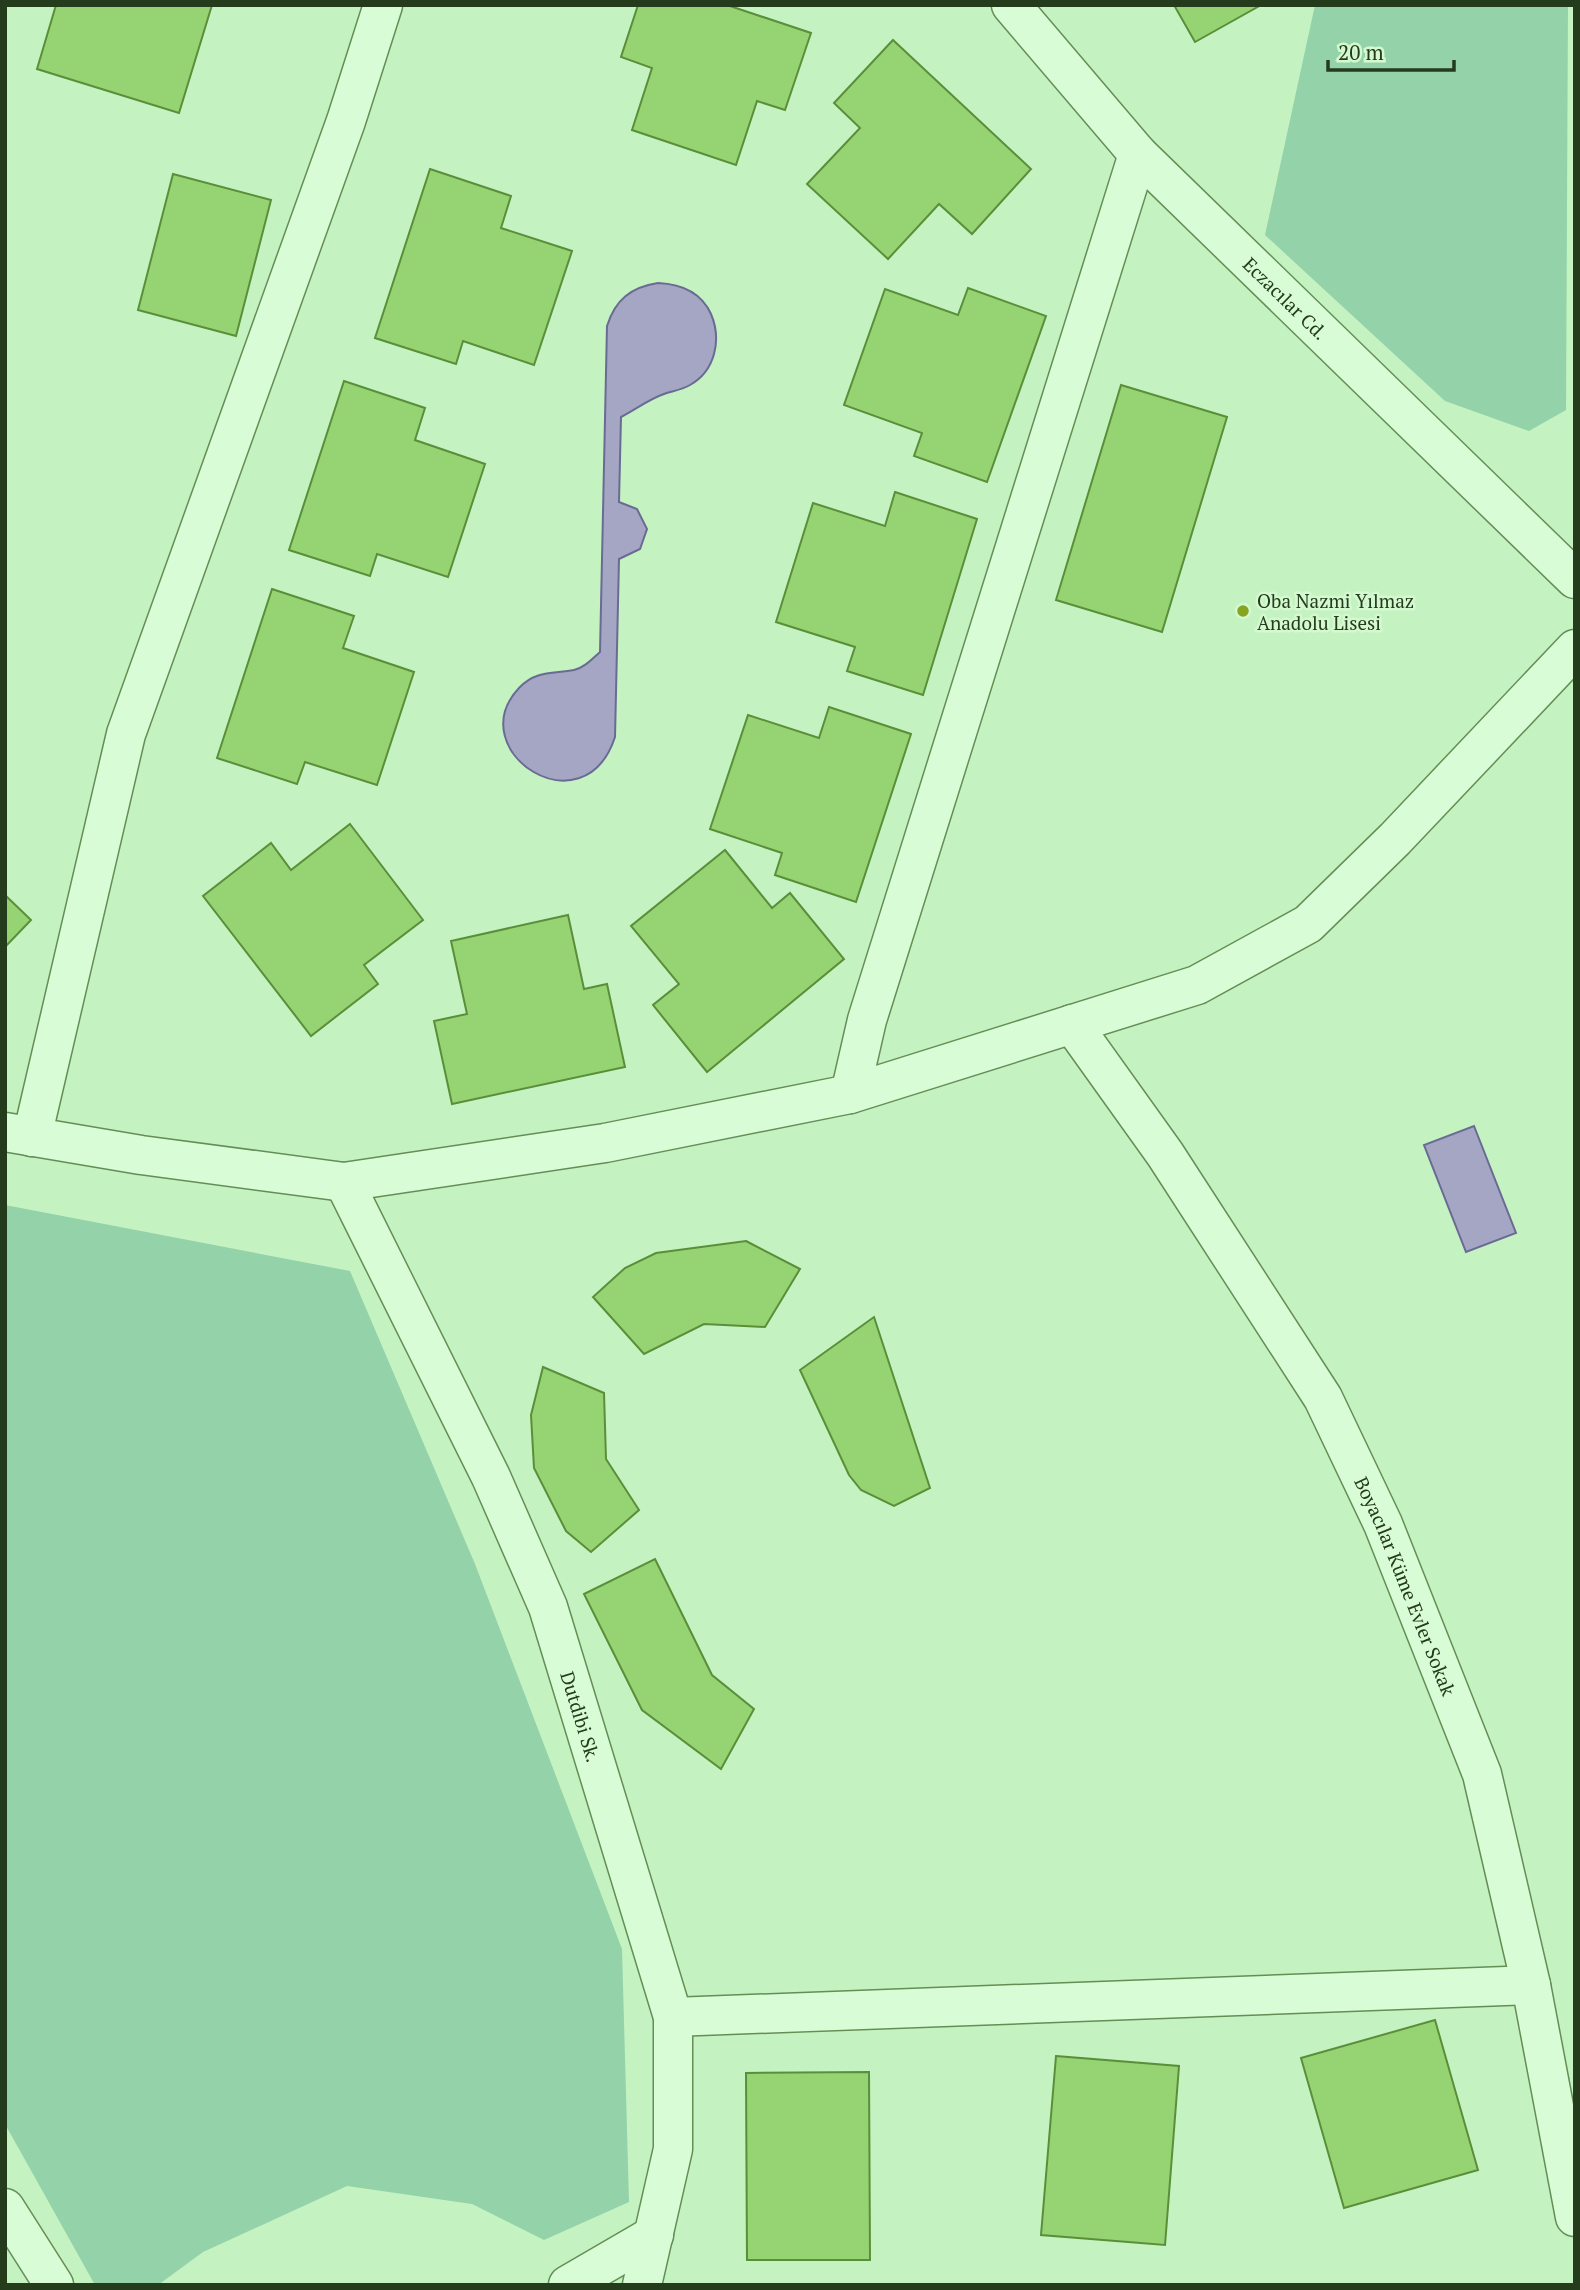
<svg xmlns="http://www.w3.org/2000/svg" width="1580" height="2290" font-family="'PT Serif',serif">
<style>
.green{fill:#94d2a9}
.water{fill:#a4a6c4;stroke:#6a6b93;stroke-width:2}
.building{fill:#96d473;stroke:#5a8f3a;stroke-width:2}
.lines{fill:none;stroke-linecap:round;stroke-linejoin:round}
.minor-casing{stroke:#648e56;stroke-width:41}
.minor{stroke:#d8fcd5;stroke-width:38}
.poi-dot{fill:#87a320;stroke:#d4f9d1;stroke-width:2.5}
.labels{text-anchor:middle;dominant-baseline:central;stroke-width:5;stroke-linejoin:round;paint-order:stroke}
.street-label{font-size:19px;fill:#253c1c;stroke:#d4f9d1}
.poi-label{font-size:19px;fill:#253c1c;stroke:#d4f9d1;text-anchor:start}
</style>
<rect width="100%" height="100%" fill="#c5f2c1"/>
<g class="green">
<polygon points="1315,5 1568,5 1566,410 1529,431 1445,401 1265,235"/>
<polygon points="5,1205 350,1271 475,1564 622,1949 629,2202 544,2240 472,2204 347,2186 203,2252 158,2285 95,2285 5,2124"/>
</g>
<g class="water">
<path d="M658 283C681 284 701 292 711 314 722 340 715 371 690 385 681 390 673 391 664 394 649 399 635 410 621 417L619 502 637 509 647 529 640 549 619 559 615 737C584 832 460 751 519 688 536 670 553 674 574 670 584 668 592 659 600 652L607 326C615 300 631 287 658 283Z"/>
<polygon points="1474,1126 1516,1233 1466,1252 1424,1145"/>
</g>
<g class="building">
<polygon points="56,5 212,5 179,113 37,69"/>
<polygon points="638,5 727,5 811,33 785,110 757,101 736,165 632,130 652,68 621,57"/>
<polygon points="1174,5 1261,5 1195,42"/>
<polygon points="893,40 1031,169 972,234 939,204 888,259 807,184 860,128 834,103"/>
<polygon points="430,169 511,196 501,228 572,251 534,365 463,341 456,364 375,338"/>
<polygon points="173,174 271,200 236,336 138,310"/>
<polygon points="968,288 1046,316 987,482 914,456 922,433 844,405 885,289 958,315"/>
<polygon points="344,381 425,408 415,440 485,464 448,577 377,554 370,576 289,550"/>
<polygon points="1121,385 1227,417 1162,632 1056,600"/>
<polygon points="895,492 977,519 923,695 847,671 855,647 776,622 813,503 885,526"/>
<polygon points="272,589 354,616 343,648 414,672 377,785 305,762 297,784 217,758"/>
<polygon points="829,707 911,734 856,902 775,875 782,853 710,829 748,715 819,738"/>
<polygon points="350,824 423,920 364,965 378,984 311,1036 203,896 271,843 291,870"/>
<polygon points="725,850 772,908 790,893 844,959 707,1072 653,1005 679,984 631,926"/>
<polygon points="5,895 31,920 5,947"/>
<polygon points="568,915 584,989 607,984 625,1067 452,1104 434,1021 467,1014 451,941"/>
<polygon points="746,1241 800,1269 765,1327 704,1324 644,1354 593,1297 625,1268 656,1253"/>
<polygon points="874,1317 930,1488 894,1506 861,1490 849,1475 800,1370"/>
<polygon points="543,1367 604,1393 606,1459 639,1510 591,1552 566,1531 534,1468 531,1415"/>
<polygon points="655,1559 712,1675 754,1709 721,1769 642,1710 584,1594"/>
<polygon points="1435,2020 1478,2170 1344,2208 1301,2058"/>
<polygon points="1056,2056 1179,2066 1165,2245 1041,2235"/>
<polygon points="869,2072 870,2260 747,2260 746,2073"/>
</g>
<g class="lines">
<g class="minor-casing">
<g id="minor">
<path id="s1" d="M1011 5 1138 154 1575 579"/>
<path id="s2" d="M1072 1024 1165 1154 1323 1398 1383 1524 1482 1774 1531 1985 1575 2217"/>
<polyline points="850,1094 867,1020 1138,154"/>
<polyline points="5,1132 141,1155 344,1182 605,1143 850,1094 1197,985 1308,924 1395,839 1575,649"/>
<polyline points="32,1137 126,734 346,121 383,5"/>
<path id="s3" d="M344 1182 491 1477 548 1607 673 2017V2149L642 2285"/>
<polyline points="673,2017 1531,1985"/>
<polyline points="5,2208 54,2285"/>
<polyline points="568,2285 654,2235"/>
</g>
</g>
<use href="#minor" class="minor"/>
</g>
<circle class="poi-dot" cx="1243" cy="611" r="7"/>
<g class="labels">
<g class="street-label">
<text stroke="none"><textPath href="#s1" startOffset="402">Eczacılar Cd.</textPath></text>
<text stroke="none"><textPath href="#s2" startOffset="656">Boyacılar Küme Evler Sokak</textPath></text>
<text stroke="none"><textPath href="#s3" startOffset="586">Dutdibi Sk.</textPath></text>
</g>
<g class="poi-label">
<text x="1257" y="600">Oba Nazmi Yılmaz<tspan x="1257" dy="22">Anadolu Lisesi</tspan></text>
</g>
</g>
<rect width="1580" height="2290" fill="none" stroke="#253c1c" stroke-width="14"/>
<path d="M1328 60v10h126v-10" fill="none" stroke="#253c1c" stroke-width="3.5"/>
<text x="1338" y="60" font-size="21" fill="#253c1c" stroke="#d4f9d1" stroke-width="5" paint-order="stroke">20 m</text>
</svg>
